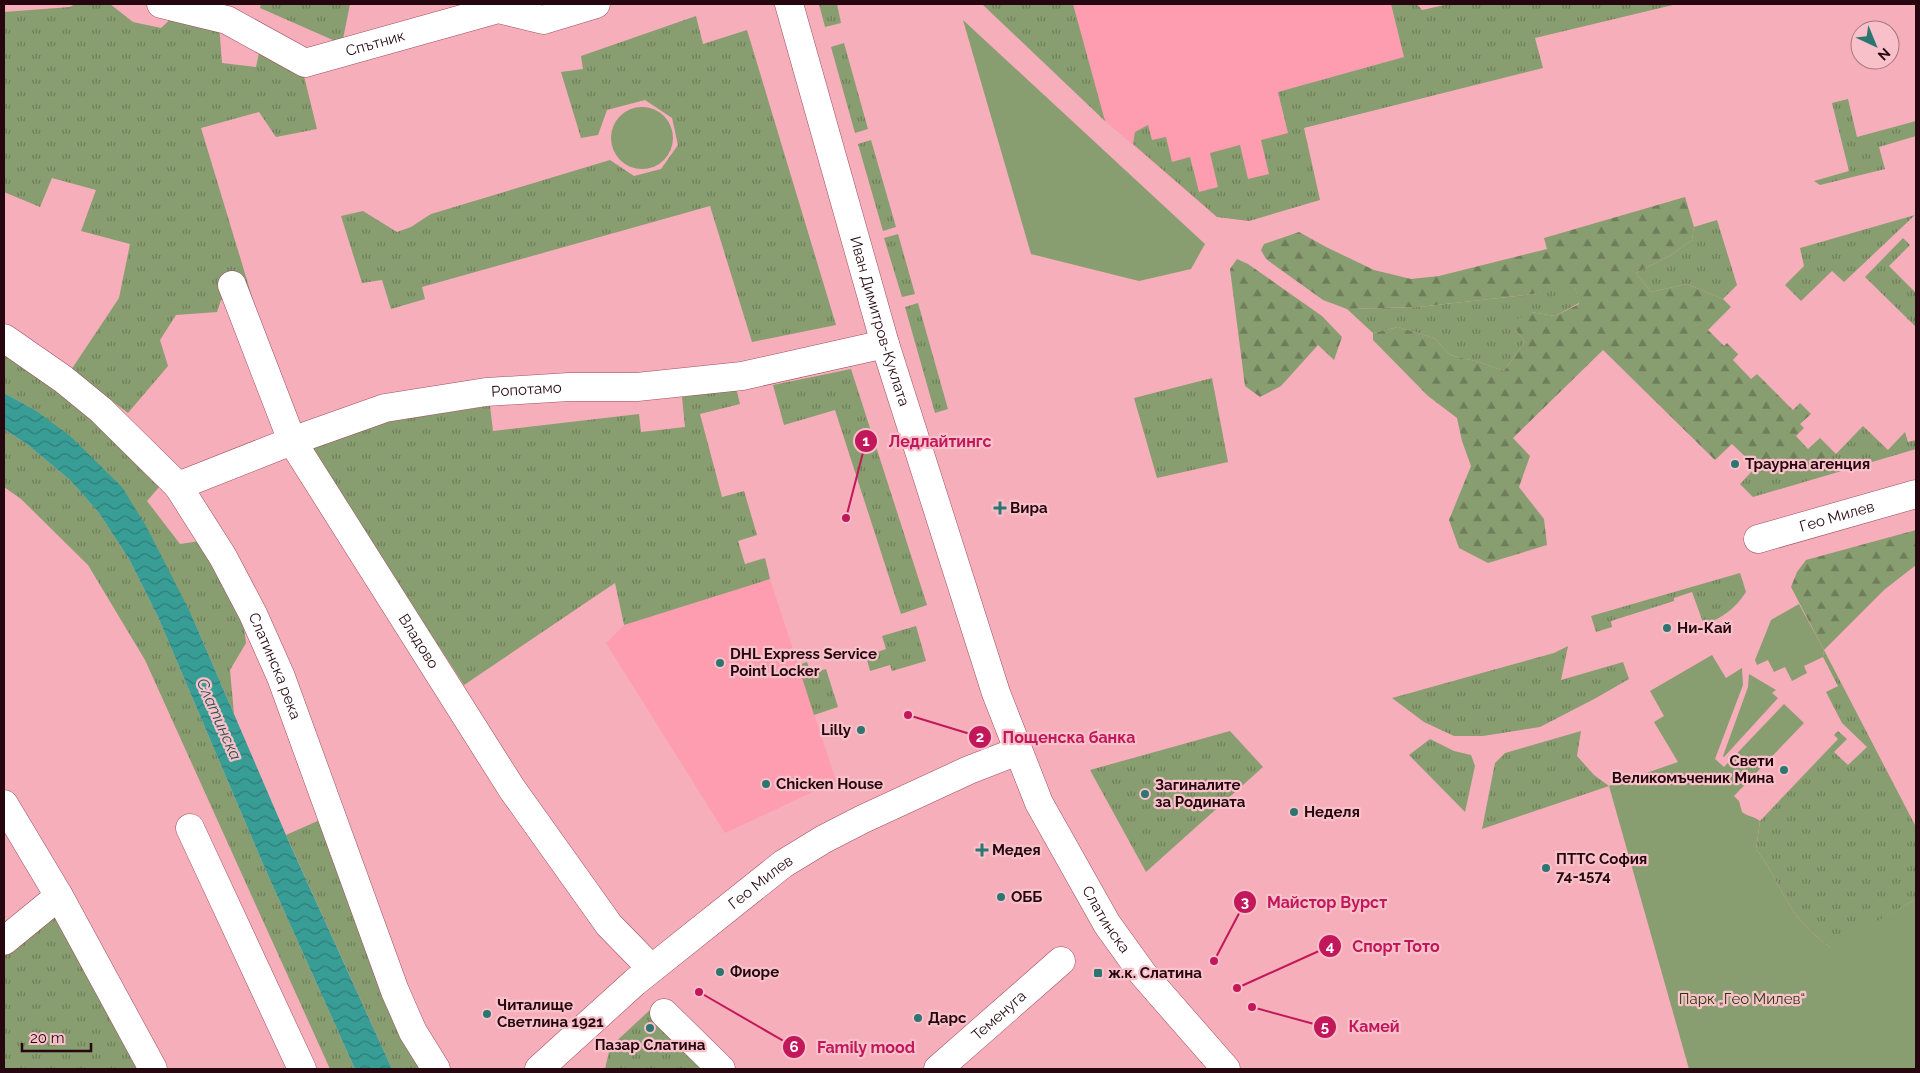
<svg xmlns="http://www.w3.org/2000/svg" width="1920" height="1073" font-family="Raleway,sans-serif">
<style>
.built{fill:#fd9daf}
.grass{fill:url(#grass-tufts)}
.forest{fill:url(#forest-firs)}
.park{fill:#889d70}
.water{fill:url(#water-waves)}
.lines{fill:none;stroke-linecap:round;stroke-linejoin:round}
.minor-casing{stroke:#9e4f5f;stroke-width:29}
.tertiary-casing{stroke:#9e4f5f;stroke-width:29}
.minor{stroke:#fff;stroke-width:28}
.tertiary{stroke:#fff;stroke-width:28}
.poi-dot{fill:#2d7570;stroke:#f8c1ca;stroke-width:2}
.labels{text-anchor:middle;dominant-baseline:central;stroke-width:4.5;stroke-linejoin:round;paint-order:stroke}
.street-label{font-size:15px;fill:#26070f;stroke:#f8c1ca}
.poi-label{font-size:15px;font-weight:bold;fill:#26070f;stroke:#f8c1ca;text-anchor:start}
.park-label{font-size:15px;fill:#283a0b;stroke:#f8c1ca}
.water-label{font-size:16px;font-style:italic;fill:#27534f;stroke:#f8c1ca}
.leader{fill:none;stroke:#c2185b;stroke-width:2}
.callout-dot{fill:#c2185b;stroke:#f8c1ca;stroke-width:2}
.mark-label{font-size:15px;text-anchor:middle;font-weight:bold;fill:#fff}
.callout-label{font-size:16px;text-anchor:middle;font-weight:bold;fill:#c2185b;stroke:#f8c1ca;stroke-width:4.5;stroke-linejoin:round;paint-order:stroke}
</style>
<defs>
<pattern id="grass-tufts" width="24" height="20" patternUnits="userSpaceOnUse" patternTransform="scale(1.25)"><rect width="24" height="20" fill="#889d70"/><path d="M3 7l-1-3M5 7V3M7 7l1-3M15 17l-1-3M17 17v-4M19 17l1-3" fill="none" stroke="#6f7e5a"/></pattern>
<pattern id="forest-firs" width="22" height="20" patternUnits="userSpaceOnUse" patternTransform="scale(1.25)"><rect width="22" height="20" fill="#889d70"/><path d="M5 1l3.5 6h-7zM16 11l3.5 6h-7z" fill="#6f7e5a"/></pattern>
<pattern id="water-waves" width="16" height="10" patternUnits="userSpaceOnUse" patternTransform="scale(1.25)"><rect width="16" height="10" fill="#389d95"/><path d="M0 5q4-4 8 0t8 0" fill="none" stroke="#2f7e78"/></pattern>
</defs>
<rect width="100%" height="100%" fill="#f6aeba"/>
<g class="built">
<polygon points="1073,4 1391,4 1404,57 1279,92 1288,133 1279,193 1249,221 1217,217 1105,121"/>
<polygon points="770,579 836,781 725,833 606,643 624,625"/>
</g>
<g class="grass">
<polygon points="75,4 110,4 133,22 161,28 176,14 219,24 222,63 256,67 260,48 302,68 317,129 276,137 259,112 201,128 256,310 221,300 217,312 176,315 160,340 168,366 128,413 71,370 119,298 130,244 81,231 96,190 52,178 40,207 4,192 4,12 70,7"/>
<polygon points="261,4 350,4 342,44 260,8"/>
<polygon points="819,4 837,4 841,23 825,27"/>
<polygon points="982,4 1073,4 1105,121"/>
<polygon points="1391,4 1417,4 1422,10 1449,4 1677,4 1535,38 1543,68 1304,128 1320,200 1249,221 1217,217 1133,144 1135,132 1148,125 1152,140 1166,137 1172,162 1190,157 1199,192 1218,187 1210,153 1240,145 1248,179 1269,174 1261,140 1288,133 1278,92 1404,57"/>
<polygon points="696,16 703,44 747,30 836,325 752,342 710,206 422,287 425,299 391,309 382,280 362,283 341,216 363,211 397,232 411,227 431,214 610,160 634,176 661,169 678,145 672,118 645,100 607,110 598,135 581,138 561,72 583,69 581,56"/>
<polygon points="844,43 868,129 855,133 831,47"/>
<polygon points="1848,99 1857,137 1916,121 1916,136 1879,147 1885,169 1820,185 1814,181 1849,171 1832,103"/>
<polygon points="871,140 896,227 883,231 858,144"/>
<polygon points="1915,215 1844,282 1832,271 1801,301 1785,285 1804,266 1800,248"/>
<polygon points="1717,220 1737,285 1723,299 1687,284 1651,292 1636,273 1671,255 1692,240 1694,227"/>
<polygon points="898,234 915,294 902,297 884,238"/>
<polygon points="1903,238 1910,245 1889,266 1916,293 1915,298 1916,300 1916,327 1865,277"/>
<polygon points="1575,286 1579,303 1555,316 1531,312 1516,330 1525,342 1504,371 1479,362 1450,355 1434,338 1398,327 1373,333 1347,309 1418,307 1526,295"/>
<polygon points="918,303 948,409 935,413 905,307"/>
<polygon points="4,354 85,410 160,486 147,501 180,544 200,541 243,620 246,643 230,670 234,714 191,614 35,410 4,393"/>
<polygon points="851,369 927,605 901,614 835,410 784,425 773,385"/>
<polygon points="1212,378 1228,462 1157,478 1134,398"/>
<polygon points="736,388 740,404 700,414 722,497 744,491 757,535 738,541 745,564 765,558 770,579 624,625 615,583 464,685 311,448 389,421 490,406 493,431 639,414 641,432 685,427 682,397"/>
<polygon points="1863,426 1888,450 1905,432 1908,442 1916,440 1916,449 1753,497 1740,484 1756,467 1771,472 1836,454"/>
<polygon points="4,429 28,445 70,480 99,513 129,559 158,617 263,864 355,1069 330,1069 145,660 88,565 21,499 4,487"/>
<path d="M1740 573 1746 592C1734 610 1723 617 1704 625L1692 592 1674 598V601L1611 621 1612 627 1596 632 1591 616Z"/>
<polygon points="916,626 926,661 892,671 890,665 870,671 866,656 886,649 882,636"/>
<polygon points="1568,646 1561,680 1623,662 1629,679 1596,698 1540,727 1483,736 1454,736 1424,722 1392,698 1554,653"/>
<path d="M1824 650 1916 827V899L1870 926 1916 1069 1831 948C1817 938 1802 924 1792 909 1779 889 1771 868 1756 849L1760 821 1838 739 1834 735 1838 731 1847 739 1834 752 1848 765 1867 747 1842 723 1826 692 1838 686 1823 657Z"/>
<polygon points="807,662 811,673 826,669 838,707 814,715 798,665"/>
<polygon points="1230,731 1263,767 1146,872 1090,770"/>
<polygon points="1581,731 1577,756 1594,775 1609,786 1482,829 1495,763 1505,753"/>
<polygon points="1430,739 1454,751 1471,755 1475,766 1465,812 1409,755"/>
<polygon points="322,819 421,1069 392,1069 286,835"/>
<polygon points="59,896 153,1069 4,1069 4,941"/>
<polygon points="651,1009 710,1069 605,1069 610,1047"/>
</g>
<g class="forest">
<polygon points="1685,197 1694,227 1692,240 1671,255 1636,273 1651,292 1687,284 1723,299 1731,307 1708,330 1724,346 1727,343 1738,354 1733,360 1751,379 1757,374 1793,410 1800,403 1811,414 1800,424 1804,428 1796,436 1808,449 1820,438 1836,454 1801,473 1771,472 1756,467 1732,444 1715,460 1603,350 1513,438 1530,456 1519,487 1544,519 1547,545 1488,563 1459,548 1449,520 1471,466 1462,441 1457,418 1428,396 1373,340 1373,333 1398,327 1434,338 1450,355 1479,362 1504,371 1525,342 1516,330 1517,319 1531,312 1555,316 1579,304 1575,287 1526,295 1418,307 1347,309 1323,300 1266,259 1261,250 1264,244 1299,232 1326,247 1374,270 1411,279 1439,276 1547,249 1544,238"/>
<polygon points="1237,259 1248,264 1322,316 1342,337 1334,360 1318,345 1281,386 1260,397 1245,386 1230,269"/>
<polygon points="1916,530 1916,565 1884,590 1824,650 1791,587 1797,572 1806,560"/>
</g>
<g class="park">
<polygon points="963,20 1205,244 1191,269 1139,281 1031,254"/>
<circle cx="642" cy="138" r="31"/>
<polygon points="1799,604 1824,650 1823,657 1804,666 1807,673 1792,681 1785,667 1774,672 1768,660 1757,665 1755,660 1771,620"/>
<path d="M1712 655 1726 678 1742 668 1743 685 1715 759 1724 767 1784 704 1804 723 1734 796 1739 801 1742 812C1748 817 1754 816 1760 821L1756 849C1771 868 1779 889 1792 909 1802 924 1817 938 1831 948L1916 899V1069H1689L1609 786 1678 762 1654 722 1664 716 1650 691Z"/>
<polygon points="1749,674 1776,690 1772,693 1778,698 1724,757 1723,756 1748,687"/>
</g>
<polygon class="water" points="4,393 35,410 70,436 122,487 146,526 191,614 289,842 392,1069 355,1069 263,864 158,617 129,559 99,513 70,480 28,445 4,429"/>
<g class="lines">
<g class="minor-casing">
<g id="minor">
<path id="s1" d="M161 4 227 20 305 63 498 9 543 20 596 4"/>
<path id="s2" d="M232 285 292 441 512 789 609 925 651 968"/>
<path id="s3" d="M4 338 63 379 101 410 178 486 223 557 253 614 281 677 395 991 413 1032 436 1069"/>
<path id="s4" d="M178 486 292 441 385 408 486 392 569 387H637L742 376 885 344"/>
<polyline points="4,804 59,896 153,1069"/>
<polyline points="190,828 302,1069"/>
<polyline points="4,941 59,896"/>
<polyline points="664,1013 721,1069"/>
<path id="s5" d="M938 1069 1061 961"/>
</g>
</g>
<g class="tertiary-casing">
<g id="tertiary">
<path id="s6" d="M789 4 885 344 996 693 1039 803 1107 924 1143 974 1226 1069"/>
<path id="s7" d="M1758 539 1916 494"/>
<path id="s8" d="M539 1069 635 982 783 864 824 839 863 819 969 770 1018 751"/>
</g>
</g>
<use href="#minor" class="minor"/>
<use href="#tertiary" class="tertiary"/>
</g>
<g class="poi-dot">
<circle cx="1735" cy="464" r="5"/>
<path d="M997.5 500.5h5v5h5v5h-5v5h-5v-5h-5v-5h5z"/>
<circle cx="1667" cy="628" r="5"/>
<circle cx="720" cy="663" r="5"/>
<circle cx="861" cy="730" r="5"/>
<circle cx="1784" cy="770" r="5"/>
<circle cx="766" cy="784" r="5"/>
<circle cx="1145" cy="794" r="5"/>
<circle cx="1294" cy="812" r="5"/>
<path d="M979.5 842.5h5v5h5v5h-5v5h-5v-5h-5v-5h5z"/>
<circle cx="1546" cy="868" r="5"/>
<circle cx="1001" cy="897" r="5"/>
<circle cx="720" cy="972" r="5"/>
<rect x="1093" y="968" width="10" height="10" rx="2.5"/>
<circle cx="487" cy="1014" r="5"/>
<circle cx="918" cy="1018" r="5"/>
<circle cx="650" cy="1028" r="5"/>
</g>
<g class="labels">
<g class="street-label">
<text stroke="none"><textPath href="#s1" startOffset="230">Спътник</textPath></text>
<text stroke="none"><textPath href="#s6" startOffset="330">Иван Димитров-Куклата</textPath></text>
<text stroke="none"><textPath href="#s4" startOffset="364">Ропотамо</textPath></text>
<text stroke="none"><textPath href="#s7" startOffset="82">Гео Милев</textPath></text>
<text stroke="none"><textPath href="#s2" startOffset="404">Владово</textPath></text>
<text stroke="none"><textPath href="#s3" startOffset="434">Слатинска река</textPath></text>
<text stroke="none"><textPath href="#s8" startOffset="290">Гео Милев</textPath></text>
<text stroke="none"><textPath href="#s6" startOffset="972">Слатинска</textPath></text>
<text stroke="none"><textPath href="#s5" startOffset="81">Теменуга</textPath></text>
</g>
<g class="poi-label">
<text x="1745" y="464">Траурна агенция</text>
<text x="1010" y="508">Вира</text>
<text x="1677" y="628">Ни-Кай</text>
<text x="730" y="654">DHL Express Service<tspan x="730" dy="17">Point Locker</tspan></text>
<text x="851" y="730" text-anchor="end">Lilly</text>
<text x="1774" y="761" text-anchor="end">Свети<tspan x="1774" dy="17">Великомъченик Мина</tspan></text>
<text x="776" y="784">Chicken House</text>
<text x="1155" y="785">Загиналите<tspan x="1155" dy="17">за Родината</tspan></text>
<text x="1304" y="812">Неделя</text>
<text x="992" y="850">Медея</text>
<text x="1556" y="859">ПТТС София<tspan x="1556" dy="17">74-1574</tspan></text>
<text x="1011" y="897">ОББ</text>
<text x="730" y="972">Фиоре</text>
<text x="1108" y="973">ж.к. Слатина</text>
<text x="497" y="1005">Читалище<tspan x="497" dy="17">Светлина 1921</tspan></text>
<text x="928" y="1018">Дарс</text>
<text x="650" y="1045" text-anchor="middle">Пазар Слатина</text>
</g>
<g class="park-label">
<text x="1742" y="999">Парк „Гео Милев“</text>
</g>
<g class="water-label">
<text transform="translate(219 719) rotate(66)">Слатинска</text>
</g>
</g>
<path class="leader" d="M846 518L866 441M908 715L980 737M1214 961L1245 902M1237 988L1330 946M1252 1007L1325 1027M699 992L794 1047"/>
<g class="callout-dot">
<circle cx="846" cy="518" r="5"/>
<circle cx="908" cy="715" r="5"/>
<circle cx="1214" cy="961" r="5"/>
<circle cx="1237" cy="988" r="5"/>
<circle cx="1252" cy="1007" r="5"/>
<circle cx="699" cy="992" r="5"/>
<circle cx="866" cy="441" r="12"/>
<circle cx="980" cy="737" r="12"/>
<circle cx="1245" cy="902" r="12"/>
<circle cx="1330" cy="946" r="12"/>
<circle cx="1325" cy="1027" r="12"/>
<circle cx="794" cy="1047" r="12"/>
</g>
<g class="mark-label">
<text x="866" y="446">1</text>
<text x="980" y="742">2</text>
<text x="1245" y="907">3</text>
<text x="1330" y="951">4</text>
<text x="1325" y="1032">5</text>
<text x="794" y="1052">6</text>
</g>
<g class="callout-label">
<text x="940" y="447">Ледлайтингс</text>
<text x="1069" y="743">Пощенска банка</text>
<text x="1327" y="908">Майстор Вурст</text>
<text x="1396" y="952">Спорт Тото</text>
<text x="1374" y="1032">Камей</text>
<text x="866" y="1053">Family mood</text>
</g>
<rect width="1920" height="1073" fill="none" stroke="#26070f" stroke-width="10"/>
<g transform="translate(1875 45) rotate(136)"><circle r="24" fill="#f8c1ca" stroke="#a4777f"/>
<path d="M0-4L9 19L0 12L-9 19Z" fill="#2d7570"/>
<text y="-8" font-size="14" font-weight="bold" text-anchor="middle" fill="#26070f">N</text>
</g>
<path d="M22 1043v8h69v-8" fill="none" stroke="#26070f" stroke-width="2.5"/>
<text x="30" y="1043" font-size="15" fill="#26070f" stroke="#f8c1ca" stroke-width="4" paint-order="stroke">20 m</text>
</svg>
